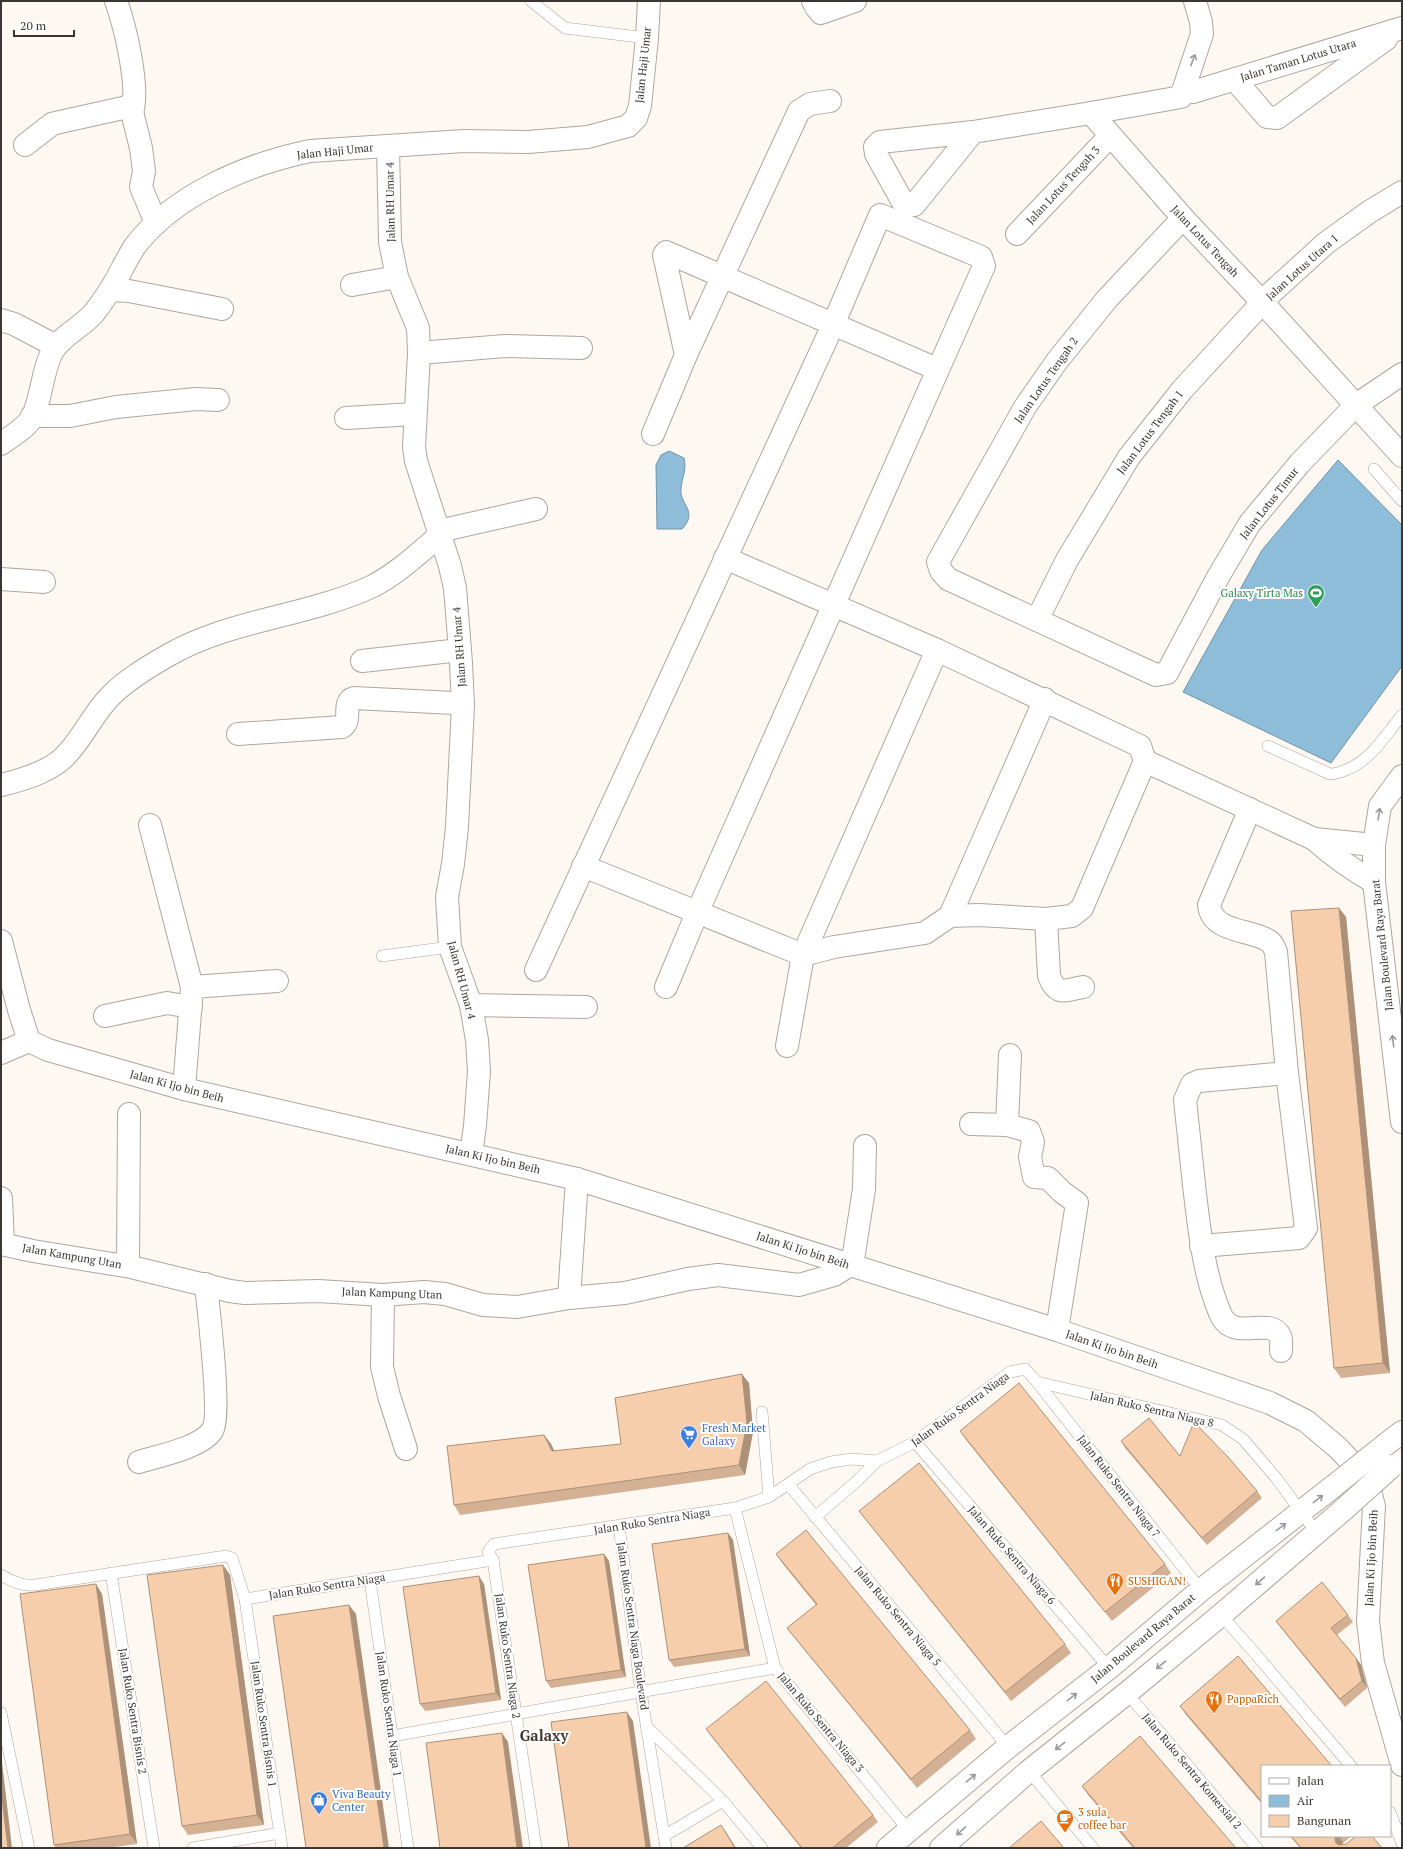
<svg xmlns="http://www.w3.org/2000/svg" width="1403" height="1849" font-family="'PT Serif',serif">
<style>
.water{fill:#8dbdd9;stroke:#7494a7}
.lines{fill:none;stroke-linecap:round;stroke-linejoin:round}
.service-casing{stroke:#b0a69e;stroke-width:12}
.minor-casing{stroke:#b0a69e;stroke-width:24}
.tertiary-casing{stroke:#b0a69e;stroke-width:24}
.secondary-casing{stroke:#b0a69e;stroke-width:24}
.service{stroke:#fff;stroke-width:11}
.minor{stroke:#fff;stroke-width:22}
.tertiary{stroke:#fff;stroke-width:22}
.secondary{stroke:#fff;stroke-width:22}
.secondary-bridge-casing{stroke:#b0a69e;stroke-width:24;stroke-linecap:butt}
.secondary-bridge{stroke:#fff;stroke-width:22}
.wall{fill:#d4b194}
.shaded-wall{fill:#ac9078}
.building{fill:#f6ceac;stroke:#ac9078}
.oneway{stroke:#9c9a99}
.labels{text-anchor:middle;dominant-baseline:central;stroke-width:4;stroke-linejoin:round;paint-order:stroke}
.street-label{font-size:11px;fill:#3a3633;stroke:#fff}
.leisure-label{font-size:11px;fill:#27864d;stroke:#fff;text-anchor:end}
.shop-label{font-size:11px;fill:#366cbe;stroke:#fff;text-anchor:start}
.food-label{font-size:11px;fill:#c56008;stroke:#fff;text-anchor:start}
.district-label{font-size:15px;font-weight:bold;fill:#403831;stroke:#fff}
</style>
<rect width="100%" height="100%" fill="#fef8f2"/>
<g class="water">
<path d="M669 451 684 458C687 471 682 476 681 489 679 504 699 511 682 529H657L656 465 661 455Z"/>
<polygon points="1338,460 1402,525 1402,666 1331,763 1183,692 1262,550"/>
</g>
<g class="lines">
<g class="service-casing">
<g id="service">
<polyline points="531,1 565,28 647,38"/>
<polyline points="1374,469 1402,501"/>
<path d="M1268 746 1330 774C1336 774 1341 772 1346 770 1371 760 1385 736 1402 715"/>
<polyline points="382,956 450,947"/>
<polyline points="1037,1382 1222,1425 1243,1439 1277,1479 1316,1532"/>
<polyline points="762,1412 769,1497"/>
<polyline points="915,1442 1109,1668"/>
<polyline points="789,1485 1008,1747"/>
<polyline points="735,1508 775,1668 909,1831"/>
<polyline points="815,1517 857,1481 877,1461"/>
<polyline points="619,1526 641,1692 666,1848"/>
<polyline points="493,1560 536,1848"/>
<polyline points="111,1573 154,1848"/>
<path d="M1 1575C13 1582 22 1586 35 1585L226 1556 232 1558 245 1599 282 1848"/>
<polyline points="370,1580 408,1848"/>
<polyline points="245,1599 493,1560 488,1552 494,1544 735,1508 769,1497 810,1469 831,1462 852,1459 877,1461 915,1442 1010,1372 1025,1369 1037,1382 1201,1590"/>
<polyline points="1221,1615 1253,1651 1351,1766"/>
<polyline points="1127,1693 1257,1848"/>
<polyline points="1,1713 29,1848"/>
<polyline points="646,1726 723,1801 762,1848"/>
<polyline points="392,1736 775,1668"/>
<polyline points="1029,1771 1093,1848"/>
<polyline points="1390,1812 1402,1843"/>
<polyline points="664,1836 723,1801"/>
<polyline points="193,1848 280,1833"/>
</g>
</g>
<g class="minor-casing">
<g id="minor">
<path d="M116 1C125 26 140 88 132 112"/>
<polyline points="813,1 816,7 821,13 855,1"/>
<polyline points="1235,80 1267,117 1277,118 1386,39"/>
<polyline points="1193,92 1402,28"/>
<polyline points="1091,113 1181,97 1202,34 1201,22 1195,1"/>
<polyline points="973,132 914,205 905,206 876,154 875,147 880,142 973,132 1091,113 1183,218 1263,303 1402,456"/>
<polyline points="25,145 52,124 60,122 123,108 126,107 132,112 141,148 144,171 141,187 156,223"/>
<polyline points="388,146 390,242 397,277 418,328 419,353 414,447 416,461 450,566 455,588 461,663 463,705 457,827 453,864 447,897 450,947 471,1005 477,1040 479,1071 475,1126 471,1154"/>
<polyline points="1183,218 1107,299 1057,361 1025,407 938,562 941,571 948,579 1156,675 1167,673 1218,577 1250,523 1300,463 1356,405 1402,374"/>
<polyline points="1017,234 1110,136"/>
<polyline points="352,285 397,277"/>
<polyline points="111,290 129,291 222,309"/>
<polyline points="1,320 14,324 56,346"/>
<polyline points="419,353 505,346 581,348"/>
<polyline points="686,355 664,255 666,252 937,369"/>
<polyline points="32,416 70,416 116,407 196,399 218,400"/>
<polyline points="346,418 414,414"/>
<polyline points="653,434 686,355 799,111 810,104 830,101"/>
<path d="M1 444C11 436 27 428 33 416 42 396 42 372 52 352 61 336 82 327 94 313 105 299 115 283 123 267 127 260 131 252 135 246 175 194 248 164 310 151L464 141 528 142 588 137 628 126 636 118 640 106 647 38 649 1"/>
<polyline points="439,531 536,509"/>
<polyline points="725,558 937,650 1140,746 1145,761 1314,839 1374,845"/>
<polyline points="1,579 44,582"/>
<polyline points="1037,620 1067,560 1129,457 1182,390 1271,293 1326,243 1369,212 1402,192"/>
<polyline points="362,661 460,650"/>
<path d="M238 734 342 727C353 721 341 702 354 698L454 703 463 705"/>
<path d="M1 785C22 780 46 773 62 759 80 743 90 719 106 701 121 683 146 668 167 656 230 619 307 617 373 586 398 573 419 553 440 535"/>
<polyline points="150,825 192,987"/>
<path d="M1314 839C1334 857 1351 869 1374 882"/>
<polyline points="583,866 803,955 834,947 925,933 950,916 979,915 1046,919 1072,916 1082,908 1145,761"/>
<polyline points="950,916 1045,699"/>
<path d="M1046 919 1049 976C1057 997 1065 990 1083 987"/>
<polyline points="536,970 833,325 880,215 981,257 984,266 697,913 666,987"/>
<polyline points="471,1005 586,1007"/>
<polyline points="105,1016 167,1003 191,1007"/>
<polyline points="787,1046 803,955 937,650"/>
<polyline points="1,1053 29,1041"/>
<polyline points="184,1089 192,987 277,981"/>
<polyline points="971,1124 1007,1125 1029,1131 1033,1142 1030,1157 1034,1177 1048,1178 1062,1192 1077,1203 1057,1330"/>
<polyline points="1007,1125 1010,1055"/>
<polyline points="1,1198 3,1244"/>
<polyline points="1,1244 33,1251 131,1267 230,1291 245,1293 318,1291 383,1295 424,1292 445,1294 483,1305 517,1307 569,1298 625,1293 688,1279 718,1275 799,1285 834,1275 850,1265"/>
<path d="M1201 1246 1299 1238 1306 1228 1287 1073 1276 952C1274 948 1273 943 1269 941 1251 929 1212 933 1209 905L1250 809"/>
<polyline points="128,1266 129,1114"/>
<polyline points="852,1266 864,1189 865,1146"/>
<polyline points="383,1295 382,1367 389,1396 406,1449"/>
<polyline points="569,1298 577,1179"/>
<path d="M1281 1351C1281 1346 1282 1340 1280 1336 1270 1315 1232 1344 1220 1313 1204 1275 1200 1234 1195 1194 1192 1163 1188 1131 1185 1100L1192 1084 1199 1081 1287 1073"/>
<path d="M139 1462C158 1456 200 1448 212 1431 222 1417 208 1307 206 1284"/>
</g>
</g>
<g class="tertiary-casing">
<polyline id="tertiary" points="1,941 19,1010 29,1041 48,1050 184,1089 577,1179 1057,1330 1270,1403 1306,1421 1338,1448 1358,1469 1367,1480 1374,1506 1368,1621 1373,1663 1402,1765"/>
</g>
<g class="secondary-casing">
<g id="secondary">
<polyline points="1402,776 1380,806 1374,845 1374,882 1402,1122"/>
<polyline points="1385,1445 1402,1432"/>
<polyline points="888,1848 1008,1747 1109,1668 1201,1590 1335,1485"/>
<polyline points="941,1848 1029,1771 1127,1693 1221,1615 1343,1510"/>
</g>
</g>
<use href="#service" class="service"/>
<use href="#minor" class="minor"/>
<use href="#tertiary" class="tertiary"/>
<use href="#secondary" class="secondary"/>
<g class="secondary-bridge-casing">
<g id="secondary-bridge">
<polyline points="1335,1485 1385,1445"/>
<polyline points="1343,1510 1392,1466"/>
</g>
</g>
<use href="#secondary-bridge" class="secondary-bridge"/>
</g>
<g class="wall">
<polygon points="1339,908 1346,917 1390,1373 1341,1378 1334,1368"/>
<polygon points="749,1383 753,1432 745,1475 460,1515 454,1505 544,1435 551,1444 554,1451 621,1444"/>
<polygon points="960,1431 1165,1564 1171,1573 1112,1621 966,1440"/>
<polygon points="1121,1441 1180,1456 1257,1491 1262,1498 1207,1545 1125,1448"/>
<polygon points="859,1511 1065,1644 1071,1653 1011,1701 866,1520"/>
<polygon points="728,1533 733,1540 750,1656 674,1667 669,1660"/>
<polygon points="604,1554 609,1561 626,1677 551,1688 546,1681"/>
<polygon points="776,1554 970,1730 976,1739 917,1788 794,1637 787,1628 816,1605 782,1563"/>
<polygon points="223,1565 230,1575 264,1825 188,1835 182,1826"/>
<polygon points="484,1584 501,1700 425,1711 420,1704"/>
<polygon points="102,1594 137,1844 108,1848 56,1848 54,1845"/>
<polygon points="1348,1615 1353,1622 1337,1635 1356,1658 1361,1665 1367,1688 1345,1707 1281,1628 1276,1621"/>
<polygon points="1180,1706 1262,1766 1262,1804 1186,1715"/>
<polygon points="706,1729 873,1815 878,1822 846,1848 801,1848 711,1736"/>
<polygon points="1082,1786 1236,1848 1133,1848 1088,1795"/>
<polygon points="1290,1836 1352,1836 1343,1843 1343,1845 1382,1848 1300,1848"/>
</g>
<g class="shaded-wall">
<polygon points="1339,908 1346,917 1390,1373 1383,1363"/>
<polygon points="742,1374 749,1383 753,1432 745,1475 739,1465"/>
<polygon points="544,1435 551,1444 559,1461 552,1451"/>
<polygon points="728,1533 733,1540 750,1656 745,1649"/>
<polygon points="604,1554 609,1561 626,1677 621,1670"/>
<polygon points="223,1565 230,1575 264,1825 257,1815"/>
<polygon points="479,1576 484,1584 501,1700 496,1693"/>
<polygon points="96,1584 102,1594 137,1844 130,1834"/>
<polygon points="349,1605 356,1614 389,1848 384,1848"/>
<polygon points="1356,1658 1361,1665 1367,1688 1362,1681"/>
<polygon points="627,1712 633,1721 651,1848 646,1848"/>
<polygon points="502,1733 508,1742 523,1848 517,1848"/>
<polygon points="1,1761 2,1762 12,1848 8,1848 1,1790"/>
<polygon points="721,1825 726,1832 736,1848 735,1848"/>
<polygon points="1336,1836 1339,1836 1343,1843 1341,1848 1336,1843 1335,1839"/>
</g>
<g class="building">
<polygon points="1339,908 1383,1363 1334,1368 1291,911"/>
<polygon points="742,1374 747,1422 739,1465 454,1505 447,1446 544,1435 552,1451 621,1444 615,1398"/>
<polygon points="1019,1383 1165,1564 1105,1612 960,1431"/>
<polygon points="1149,1418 1180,1456 1194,1422 1228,1457 1257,1491 1202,1538 1121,1441"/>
<polygon points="919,1463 1065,1644 1005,1692 859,1511"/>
<polygon points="806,1530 970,1730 911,1779 787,1628 817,1604 776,1554"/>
<polygon points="728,1533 745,1649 669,1660 652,1544"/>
<polygon points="604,1554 621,1670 546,1681 528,1565"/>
<polygon points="223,1565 257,1815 182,1826 147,1575"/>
<polygon points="479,1576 496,1693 420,1704 403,1587"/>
<polygon points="1322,1582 1348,1615 1331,1628 1356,1658 1362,1681 1340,1699 1276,1621"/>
<polygon points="96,1584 130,1834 54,1845 20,1594"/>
<polygon points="349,1605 384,1848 306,1848 273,1616"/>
<polygon points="1238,1656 1332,1766 1262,1766 1262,1802 1180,1706"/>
<polygon points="766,1681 873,1815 832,1848 802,1848 706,1729"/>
<polygon points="627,1712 646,1848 569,1848 551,1722"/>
<polygon points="502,1733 517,1848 440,1848 426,1743"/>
<polygon points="1140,1736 1236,1848 1135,1848 1082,1786"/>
<polygon points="1,1790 8,1848 1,1848"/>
<polygon points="1041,1821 1064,1848 1009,1848"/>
<polygon points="721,1825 735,1848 683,1848"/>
<polygon points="1291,1836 1336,1836 1335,1839 1336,1843 1339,1845 1346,1844 1356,1836 1372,1836 1382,1848 1301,1848"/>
</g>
<defs><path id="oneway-shaft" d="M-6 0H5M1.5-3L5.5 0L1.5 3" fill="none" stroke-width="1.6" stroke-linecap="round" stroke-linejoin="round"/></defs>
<g class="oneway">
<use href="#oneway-shaft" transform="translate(1193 60) rotate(-69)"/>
<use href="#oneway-shaft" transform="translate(1379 814) rotate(-81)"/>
<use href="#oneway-shaft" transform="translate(1393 1041) rotate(-97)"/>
<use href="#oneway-shaft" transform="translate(1318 1499) rotate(-38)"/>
<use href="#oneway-shaft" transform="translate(1281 1527) rotate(-36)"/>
<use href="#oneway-shaft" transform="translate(1260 1581) rotate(139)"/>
<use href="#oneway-shaft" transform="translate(1161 1665) rotate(140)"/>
<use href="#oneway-shaft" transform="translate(1072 1697) rotate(-38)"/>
<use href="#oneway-shaft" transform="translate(1060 1746) rotate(142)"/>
<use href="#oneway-shaft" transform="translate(971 1778) rotate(-40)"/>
<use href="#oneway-shaft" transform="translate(961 1831) rotate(139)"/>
</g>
<defs>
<g id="stadium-pin" transform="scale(0.9)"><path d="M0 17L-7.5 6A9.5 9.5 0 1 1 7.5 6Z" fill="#2e9e5b" stroke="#fff"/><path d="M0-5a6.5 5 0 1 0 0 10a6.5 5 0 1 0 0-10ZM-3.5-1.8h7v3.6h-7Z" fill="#fff"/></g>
<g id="supermarket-pin" transform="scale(0.9)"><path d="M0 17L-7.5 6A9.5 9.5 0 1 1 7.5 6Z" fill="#3f7fe0" stroke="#fff"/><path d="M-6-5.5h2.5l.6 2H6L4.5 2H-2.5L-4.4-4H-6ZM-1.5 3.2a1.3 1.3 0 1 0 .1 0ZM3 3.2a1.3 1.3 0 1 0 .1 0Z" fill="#fff"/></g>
<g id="restaurant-pin" transform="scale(0.9)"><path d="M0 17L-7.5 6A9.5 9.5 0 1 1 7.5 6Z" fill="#e8710a" stroke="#fff"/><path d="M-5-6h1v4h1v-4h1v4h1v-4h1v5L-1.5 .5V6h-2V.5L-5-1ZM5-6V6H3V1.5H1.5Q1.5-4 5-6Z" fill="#fff"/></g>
<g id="shop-pin" transform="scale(0.9)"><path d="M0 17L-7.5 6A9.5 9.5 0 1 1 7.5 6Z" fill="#3f7fe0" stroke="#fff"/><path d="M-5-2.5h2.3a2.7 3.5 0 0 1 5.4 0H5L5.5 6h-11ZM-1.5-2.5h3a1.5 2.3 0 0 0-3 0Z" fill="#fff"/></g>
<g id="cafe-pin" transform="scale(0.9)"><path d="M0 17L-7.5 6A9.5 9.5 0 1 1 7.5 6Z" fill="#e8710a" stroke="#fff"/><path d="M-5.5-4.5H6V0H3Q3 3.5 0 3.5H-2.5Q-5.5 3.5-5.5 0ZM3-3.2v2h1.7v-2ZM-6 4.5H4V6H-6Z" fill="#fff"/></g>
</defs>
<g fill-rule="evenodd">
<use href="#stadium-pin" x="1316" y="593"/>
<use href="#supermarket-pin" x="689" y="1434"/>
<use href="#restaurant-pin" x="1115" y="1581"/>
<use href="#restaurant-pin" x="1214" y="1699"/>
<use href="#shop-pin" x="319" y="1800"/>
<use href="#cafe-pin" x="1065" y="1818"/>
</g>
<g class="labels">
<g class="street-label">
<text transform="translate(1298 60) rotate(-17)">Jalan Taman Lotus Utara</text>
<text transform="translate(643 65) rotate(-84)">Jalan Haji Umar</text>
<text transform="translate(335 151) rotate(-6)">Jalan Haji Umar</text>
<text transform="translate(1063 185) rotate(-47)">Jalan Lotus Tengah 3</text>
<text transform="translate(390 202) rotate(-91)">Jalan RH Umar 4</text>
<text transform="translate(1205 241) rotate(47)">Jalan Lotus Tengah</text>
<text transform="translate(1302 267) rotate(-42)">Jalan Lotus Utara 1</text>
<text transform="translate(1046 380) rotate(-55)">Jalan Lotus Tengah 2</text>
<text transform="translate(1150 432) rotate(-53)">Jalan Lotus Tengah 1</text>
<text transform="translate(1269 503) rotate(-52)">Jalan Lotus Timur</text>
<text transform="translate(459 647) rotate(-94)">Jalan RH Umar 4</text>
<text transform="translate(1382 945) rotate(-96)">Jalan Boulevard Raya Barat</text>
<text transform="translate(462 980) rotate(75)">Jalan RH Umar 4</text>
<text transform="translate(177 1086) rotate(15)">Jalan Ki Ijo bin Beih</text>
<text transform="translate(493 1159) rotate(13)">Jalan Ki Ijo bin Beih</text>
<text transform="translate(803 1250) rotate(18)">Jalan Ki Ijo bin Beih</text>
<text transform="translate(72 1256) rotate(10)">Jalan Kampung Utan</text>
<text transform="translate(392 1293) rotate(2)">Jalan Kampung Utan</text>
<text transform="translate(1112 1349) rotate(19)">Jalan Ki Ijo bin Beih</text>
<text transform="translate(960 1409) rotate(-36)">Jalan Ruko Sentra Niaga</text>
<text transform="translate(1152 1409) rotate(13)">Jalan Ruko Sentra Niaga 8</text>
<text transform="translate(1119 1486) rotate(52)">Jalan Ruko Sentra Niaga 7</text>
<text transform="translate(652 1521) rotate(-9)">Jalan Ruko Sentra Niaga</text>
<text transform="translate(1012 1555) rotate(49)">Jalan Ruko Sentra Niaga 6</text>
<text transform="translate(1371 1558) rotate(-87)">Jalan Ki Ijo bin Beih</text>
<text transform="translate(327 1586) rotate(-9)">Jalan Ruko Sentra Niaga</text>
<text transform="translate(898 1616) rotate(50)">Jalan Ruko Sentra Niaga 5</text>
<text transform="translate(633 1626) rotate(82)">Jalan Ruko Sentra Niaga Boulevard</text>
<text transform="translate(1143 1638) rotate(-40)">Jalan Boulevard Raya Barat</text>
<text transform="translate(508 1656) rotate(82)">Jalan Ruko Sentra Niaga 2</text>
<text transform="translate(133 1711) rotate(81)">Jalan Ruko Sentra Bisnis 2</text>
<text transform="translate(389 1714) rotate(82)">Jalan Ruko Sentra Niaga 1</text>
<text transform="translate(821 1722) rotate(50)">Jalan Ruko Sentra Niaga 3</text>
<text transform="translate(264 1724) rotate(82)">Jalan Ruko Sentra Bisnis 1</text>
<text transform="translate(1192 1771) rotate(50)">Jalan Ruko Sentra Komersial 2</text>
</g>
<g class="leisure-label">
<text x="1303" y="593">Galaxy Tirta Mas</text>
</g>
<g class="shop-label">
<text x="702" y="1428">Fresh Market<tspan x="702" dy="13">Galaxy</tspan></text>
<text x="332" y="1794">Viva Beauty<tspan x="332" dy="13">Center</tspan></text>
</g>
<g class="food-label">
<text x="1128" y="1581">SUSHIGAN!</text>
<text x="1227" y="1699">PappaRich</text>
<text x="1078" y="1812">3 sula<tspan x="1078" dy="13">coffee bar</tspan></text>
</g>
<g class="district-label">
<text x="544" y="1735">Galaxy</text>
</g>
</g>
<rect width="1403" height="1849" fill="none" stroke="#3a3633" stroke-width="4"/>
<rect x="1261" y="1765" width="130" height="72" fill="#ffffff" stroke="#b0afad"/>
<rect x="1269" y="1778" width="20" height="6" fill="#ffffff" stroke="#b0afad"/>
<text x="1297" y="1785" font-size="12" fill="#3a3633">Jalan</text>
<rect x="1269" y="1795" width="20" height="12" fill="#8dbdd9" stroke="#b0afad"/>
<text x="1297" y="1805" font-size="12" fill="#3a3633">Air</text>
<rect x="1269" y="1815" width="20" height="12" fill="#f6ceac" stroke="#b0afad"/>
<text x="1297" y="1825" font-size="12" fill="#3a3633">Bangunan</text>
<path d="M14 30v6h60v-6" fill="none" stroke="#3a3633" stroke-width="2"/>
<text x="20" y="30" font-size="12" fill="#3a3633" stroke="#ffffff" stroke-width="3" paint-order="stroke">20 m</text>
</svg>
